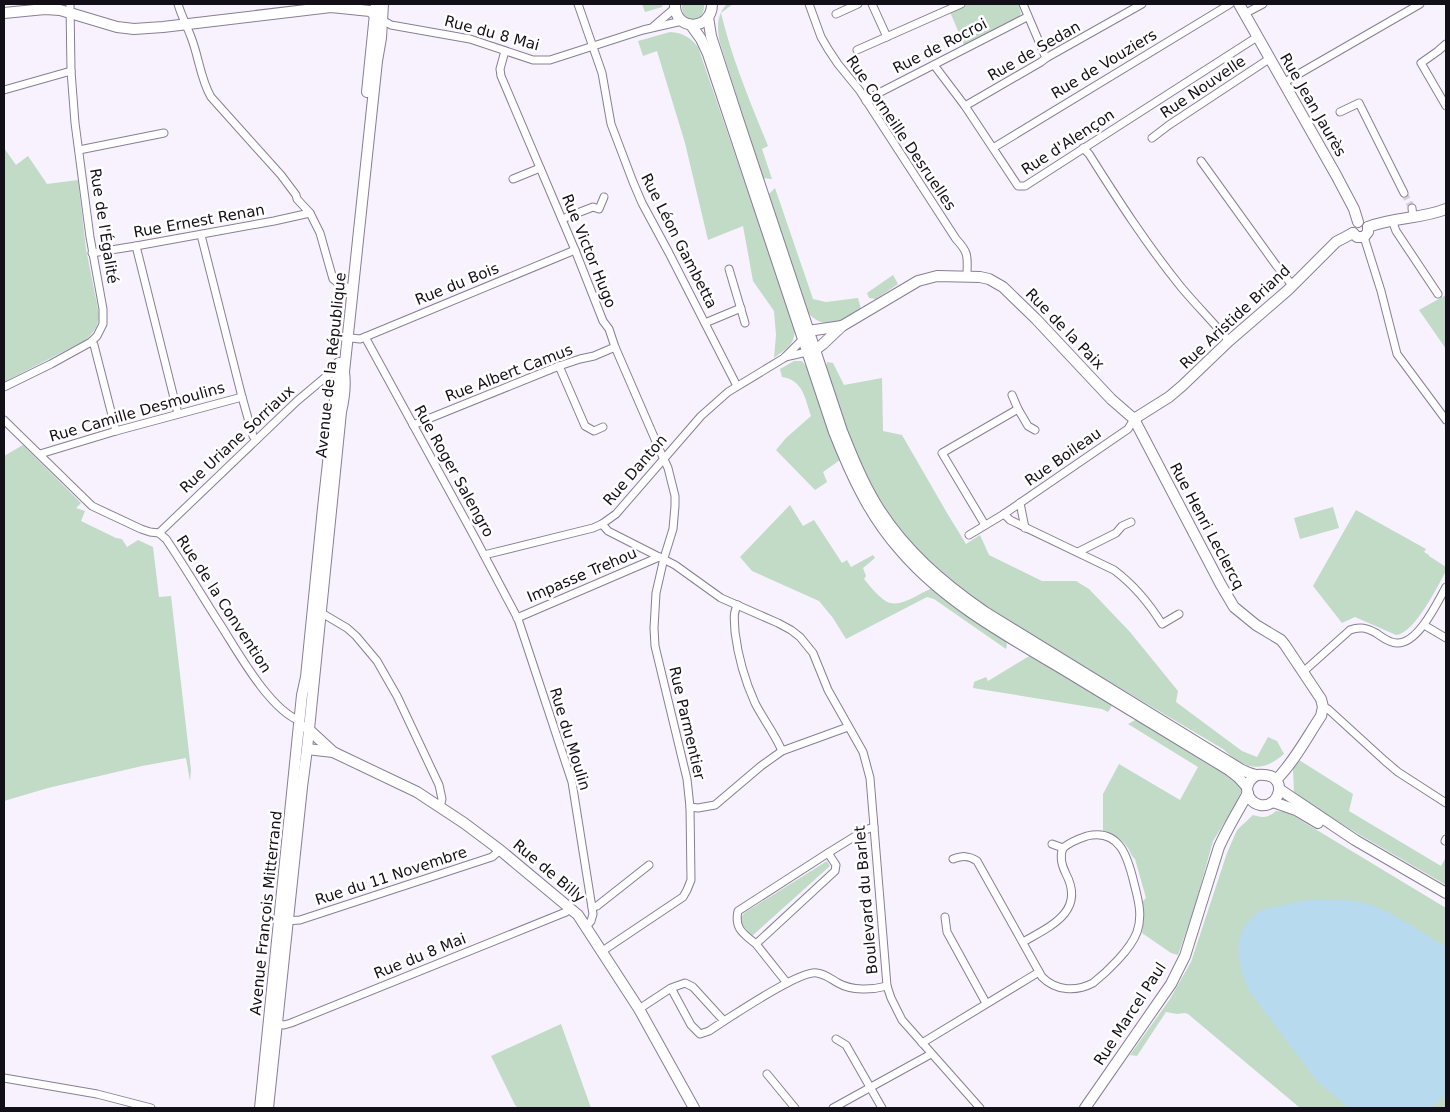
<svg xmlns="http://www.w3.org/2000/svg" width="1450" height="1112" font-family="'DejaVu Sans',sans-serif">
<style>
.green{fill:#c1dbc6}
.water{fill:#b7daef}
.lines{fill:none;stroke-linecap:round;stroke-linejoin:round}
.street-tunnel{stroke:#d5d0dc;stroke-width:7;stroke-dasharray:7 3.5;stroke-linecap:butt}
.street-casing{stroke:#887e97;stroke-width:9}
.secondary-casing{stroke:#887e97;stroke-width:12}
.street{stroke:#fff;stroke-width:7}
.secondary{stroke:#fff;stroke-width:10}
.labels{text-anchor:middle;dominant-baseline:central;stroke-width:5;stroke-linejoin:round;paint-order:stroke}
.street-label{font-size:15px;fill:#130f18;stroke:#fff}
</style>
<rect width="100%" height="100%" fill="#f7f2fe"/>
<g class="green">
<polygon points="642,4 663,4 662,7 645,12"/>
<path d="M682 4H704C706 24 680 24 682 4Z"/>
<path d="M727 4H733L721 13C732 59 750 102 768 146L762 149 772 179 762 178 720 43C717 29 716 15 727 4Z"/>
<polygon points="967,4 1018,4 1021,13 1019,18 964,45 950,12"/>
<path d="M670 32C683 33 690 37 698 47L795 329C794 346 787 348 774 358L776 335 774 311 753 281 743 226 708 240 685 143 657 51 643 56 638 41Z"/>
<path d="M4 148 16 165 28 156 47 184 78 180 86 249 99 314C99 325 94 332 86 340L4 382Z"/>
<path d="M775 188 813 299 826 302 858 298 861 309C840 321 826 333 806 311L768 195Z"/>
<polygon points="893,275 898,284 876,299 869,298 867,293"/>
<polygon points="1446,295 1446,349 1419,310"/>
<path d="M794 361H802L807 368 840 460 823 472 827 482 815 490 776 450 786 438 811 416C805 398 803 380 782 377L780 369Z"/>
<path d="M827 362 833 363 844 385 882 378 883 431 902 435 947 513 966 544 980 535 989 555 1042 581H1076L1089 589 1130 632 1178 691 1176 702 1242 751 1257 757 1268 737 1277 741 1284 754C1261 774 1244 769 1223 749L973 601 937 573 887 516 859 467 826 367Z"/>
<polygon points="23,445 81,503 76,508 85,511 81,521 116,538 122,539 127,547 138,540 153,547 159,597 171,596 191,770 190,781 186,758 142,766 48,788 4,801 4,456"/>
<path d="M790 505 803 526 814 520 842 563 847 560 851 567 873 555 875 558 863 568 866 576 864 579C870 586 876 594 884 600 899 611 918 593 933 588L1006 640 1007 645 1006 649 934 599 927 597 846 639 833 618 819 601 752 571 740 557Z"/>
<polygon points="1333,507 1339,528 1300,539 1294,518"/>
<path d="M1356 510 1426 549 1424 552 1429 555V556L1446 567V571C1437 587 1415 633 1396 635L1355 617 1342 623 1313 586Z"/>
<polygon points="1031,655 1113,704 1108,712 1102,709 973,688 974,682 986,677 988,681"/>
<path d="M1137 719 1236 779 1242 789 1238 801 1213 841 1194 909 1178 955 1171 953 1142 933 1144 917 1143 901 1146 898 1135 859C1131 856 1131 853 1128 848 1122 839 1114 835 1103 831V794L1119 764 1180 800 1198 767 1128 724Z"/>
<polygon points="1299,760 1353,794 1349,811 1441,866 1446,857 1446,885 1360,835 1294,795 1293,769"/>
<path d="M1276 811 1287 812 1446 908V1108H1300L1188 1014 1185 1013 1177 1014 1166 1012 1137 1056 1130 1055 1170 999 1191 962 1227 853 1237 830 1253 815C1263 818 1268 818 1276 811Z"/>
<polygon points="827,861 830,866 752,936 741,923 741,918 744,913"/>
<polygon points="561,1024 591,1108 518,1108 515,1105 491,1056"/>
</g>
<path class="water" d="M1308 900C1325 900 1343 899 1359 902 1386 906 1422 933 1446 947V1094L1431 1108H1349L1317 1081 1250 992 1242 974 1239 960 1238 944 1244 926 1260 910Z"/>
<g class="lines">
<polyline class="street-tunnel" points="1404,193 1412,208"/>
<g class="street-casing">
<g id="street">
<path d="M178 4C181 15 187 26 191 37 199 57 200 78 211 97L281 175 296 195 297 199 310 213 320 233 333 279 338 283 353 290"/>
<polyline points="578,4 602,73 611,124 633,182 642,203 669,253 737,386"/>
<path d="M809 4 821 37 828 49 838 64 860 91 956 239C970 254 967 257 967 276"/>
<polyline points="872,4 887,37"/>
<polyline points="1023,4 1046,58"/>
<polyline points="836,14 858,4"/>
<polyline points="1244,14 1263,4"/>
<polyline points="382,20 391,25 470,39 533,60 550,60 643,30 682,21"/>
<polyline points="654,26 675,8"/>
<polyline points="1446,44 1438,51 1421,63 1446,106"/>
<polyline points="857,50 961,4"/>
<polyline points="505,51 500,69 501,76 575,250 603,321 609,329 615,347 661,453 668,468 675,496 675,506 673,529 664,558 656,593 654,628 655,646 687,779 690,807 691,880 687,890 683,897 601,952"/>
<polyline points="934,65 965,106 1018,186 1025,186 1257,37"/>
<polyline points="1283,83 1420,4"/>
<polyline points="4,90 71,71"/>
<polyline points="866,101 871,97 1027,17"/>
<polyline points="965,106 1041,62 1046,58 1142,4"/>
<polyline points="1340,112 1359,103 1404,193"/>
<polyline points="1152,138 1169,125 1269,59"/>
<polyline points="993,148 1230,4"/>
<path d="M1083 148 1089 154C1118 200 1147 245 1181 287 1196 305 1214 323 1229 341"/>
<polyline points="79,150 164,133"/>
<polyline points="1201,161 1276,265 1292,285"/>
<polyline points="513,179 540,168"/>
<polyline points="1412,208 1413,217"/>
<polyline points="562,219 593,207 599,209 604,197"/>
<polyline points="1392,220 1396,231 1438,294"/>
<polyline points="201,235 242,397 253,436 256,440"/>
<polyline points="1364,237 1381,291 1397,354 1446,420"/>
<polyline points="136,246 178,414"/>
<polyline points="92,253 136,246 274,221 310,213"/>
<polyline points="729,269 745,323"/>
<polyline points="705,323 741,308"/>
<polyline points="342,337 360,339 365,337 575,250"/>
<polyline points="365,337 474,536 518,619 572,782 593,914 591,921 586,927"/>
<polyline points="91,342 94,345 116,431"/>
<polyline points="785,357 807,352"/>
<polyline points="559,366 585,426 594,431 603,427"/>
<polyline points="4,387 51,364 91,342 97,336 103,324 103,309 90,237 75,123 71,71 70,4"/>
<polyline points="1012,395 1018,409"/>
<path d="M4 420 92 506 141 529 150 532 159 533 166 539C185 567 202 596 220 624 238 652 269 709 300 721"/>
<polyline points="413,425 559,366 580,359 594,356 615,347"/>
<polyline points="40,454 116,431 242,397"/>
<polyline points="1020,503 1025,528"/>
<path d="M1004 514 1010 520 1114 570C1134 585 1149 603 1162 624L1179 614"/>
<polyline points="602,524 608,531 675,565 721,598 778,623 791,630 800,637 813,653 828,690 863,752 870,778 887,986 891,998 902,1020 980,1108"/>
<polyline points="985,525 942,453 1018,409 1028,426 1035,430"/>
<polyline points="159,533 297,401 328,375 334,372 342,372"/>
<polyline points="969,535 1004,514 1128,429 1134,419"/>
<polyline points="1078,552 1116,533 1122,526 1131,522"/>
<polyline points="484,555 593,528 602,524 616,514 701,416 728,392 784,358 803,339"/>
<path d="M738 605C732 613 735 623 735 632 738 656 745 681 755 703 763 719 775 734 782 751"/>
<polyline points="320,612 347,628 356,636 377,661 397,696 439,785 442,799 440,807"/>
<polyline points="517,618 659,557"/>
<polyline points="1424,625 1446,638"/>
<path d="M1303 672 1350 630C1360 626 1367 628 1376 633 1382 637 1389 643 1397 643 1418 644 1437 603 1446 587"/>
<polyline points="1323,707 1328,709 1385,761 1398,772 1446,803"/>
<polyline points="690,807 698,808 715,805 761,766 782,751 848,727"/>
<polyline points="1445,841 1446,839"/>
<polyline points="1052,844 1063,848"/>
<polyline points="828,853 865,830 874,827"/>
<path d="M953 859C962 856 968 855 977 861L1042 977C1056 991 1076 992 1093 983 1107 972 1131 949 1137 932 1143 915 1138 899 1134 883 1128 858 1120 828 1087 836 1078 839 1070 842 1063 848"/>
<polyline points="592,907 597,906 649,865"/>
<polyline points="945,917 947,932 986,1003"/>
<polyline points="285,921 300,920 492,857 500,850"/>
<path d="M1023 942C1049 927 1086 912 1066 874 1062 866 1059 857 1063 848"/>
<path d="M756 944C744 934 734 929 738 911L828 853 836 865 835 871 756 944 787 983"/>
<polyline points="639,1009 671,988 685,983 693,987 724,1021 709,1031 700,1034 691,1025 671,988"/>
<path d="M724 1021C740 1011 801 970 817 973 825 974 831 979 838 983 852 991 872 990 887 986"/>
<polyline points="273,1023 284,1025 291,1023 566,912 570,908"/>
<polyline points="836,1039 846,1045 882,1108"/>
<polyline points="922,1043 1039,972"/>
<polyline points="767,1074 795,1108"/>
<polyline points="4,1078 97,1094 151,1108"/>
<polyline points="833,1108 931,1054"/>
</g>
</g>
<g class="secondary-casing">
<g id="secondary">
<path d="M675 4C674 32 712 31 712 4"/>
<polyline points="1239,4 1336,175 1354,209 1358,222"/>
<polyline points="4,13 45,9 60,10 117,27 134,29 163,27 331,7 370,11 379,18"/>
<path d="M708 17 711 36 737 116 842 431C852 456 862 481 876 504 903 549 943 583 985 612L1242 770C1247 772 1253 775 1257 775 1268 774 1280 776 1279 791 1278 795 1277 798 1274 801 1256 816 1234 788 1257 775"/>
<path d="M691 25 701 39 708 54 834 432C851 475 869 515 900 550 946 604 1011 638 1071 674 1124 706 1176 738 1229 770L1238 777 1247 787"/>
<polyline points="367,92 376,4"/>
<path d="M1368 227C1394 217 1421 219 1446 209"/>
<polyline points="1353,233 1357,237 1364,237 1368,232 1368,227"/>
<polyline points="808,331 842,326"/>
<path d="M808 352 815 350 823 344 842 326 918 281 937 276 980 277 989 279 1003 287 1036 319 1111 399 1134 419 1221 585 1234 607 1256 625 1281 640 1285 645 1321 699 1323 707 1321 716C1307 737 1294 762 1276 780"/>
<polyline points="1134,419 1169,397 1182,386 1229,341 1288,290 1336,242 1353,233"/>
<polyline points="306,727 332,751"/>
<polyline points="307,749 333,752 417,792 464,823 500,850 578,915 639,1009 694,1108"/>
<polyline points="1279,789 1355,840 1446,893"/>
<polyline points="1273,802 1296,810 1318,823"/>
<polyline points="260,1108 302,695 306,677 323,508 339,363"/>
<path d="M268 1108 302 787 307 749 341 412C344 399 346 386 344 372L377 61 381 38 383 4"/>
<path d="M1085 1108 1171 984 1185 956 1219 847C1227 829 1238 811 1248 793"/>
</g>
</g>
<use href="#street" class="street"/>
<use href="#secondary" class="secondary"/>
</g>
<g class="labels">
<g class="street-label">
<text transform="translate(492 33) rotate(15)">Rue du 8 Mai</text>
<text transform="translate(940 46) rotate(-27)">Rue de Rocroi</text>
<text transform="translate(1034 51) rotate(-30)">Rue de Sedan</text>
<text transform="translate(1104 64) rotate(-31)">Rue de Vouziers</text>
<text transform="translate(1203 87) rotate(-34)">Rue Nouvelle</text>
<text transform="translate(1313 105) rotate(60)">Rue Jean Jaurès</text>
<text transform="translate(901 133) rotate(56)">Rue Corneille Desruelles</text>
<text transform="translate(1068 142) rotate(-33)">Rue d'Alençon</text>
<text transform="translate(199 221) rotate(-10)">Rue Ernest Renan</text>
<text transform="translate(104 226) rotate(81)">Rue de l'Égalité</text>
<text transform="translate(679 241) rotate(63)">Rue Léon Gambetta</text>
<text transform="translate(589 251) rotate(68)">Rue Victor Hugo</text>
<text transform="translate(457 284) rotate(-22)">Rue du Bois</text>
<text transform="translate(1235 317) rotate(-43)">Rue Aristide Briand</text>
<text transform="translate(1065 329) rotate(46)">Rue de la Paix</text>
<text transform="translate(331 365) rotate(-84)">Avenue de la République</text>
<text transform="translate(509 373) rotate(-21)">Rue Albert Camus</text>
<text transform="translate(137 412) rotate(-16)">Rue Camille Desmoulins</text>
<text transform="translate(237 439) rotate(-43)">Rue Uriane Sorriaux</text>
<text transform="translate(1063 457) rotate(-35)">Rue Boileau</text>
<text transform="translate(635 470) rotate(-49)">Rue Danton</text>
<text transform="translate(454 471) rotate(61)">Rue Roger Salengro</text>
<text transform="translate(1207 526) rotate(62)">Rue Henri Leclercq</text>
<text transform="translate(582 575) rotate(-23)">Impasse Trehou</text>
<text transform="translate(224 604) rotate(57)">Rue de la Convention</text>
<text transform="translate(687 723) rotate(77)">Rue Parmentier</text>
<text transform="translate(570 739) rotate(73)">Rue du Moulin</text>
<text transform="translate(549 871) rotate(40)">Rue de Billy</text>
<text transform="translate(391 876) rotate(-18)">Rue du 11 Novembre</text>
<text transform="translate(866 900) rotate(-95)">Boulevard du Barlet</text>
<text transform="translate(266 913) rotate(-84)">Avenue François Mitterrand</text>
<text transform="translate(420 956) rotate(-22)">Rue du 8 Mai</text>
<text transform="translate(1130 1014) rotate(-57)">Rue Marcel Paul</text>
</g>
</g>
<rect width="1450" height="1112" fill="none" stroke="#130f18" stroke-width="10"/>
</svg>
